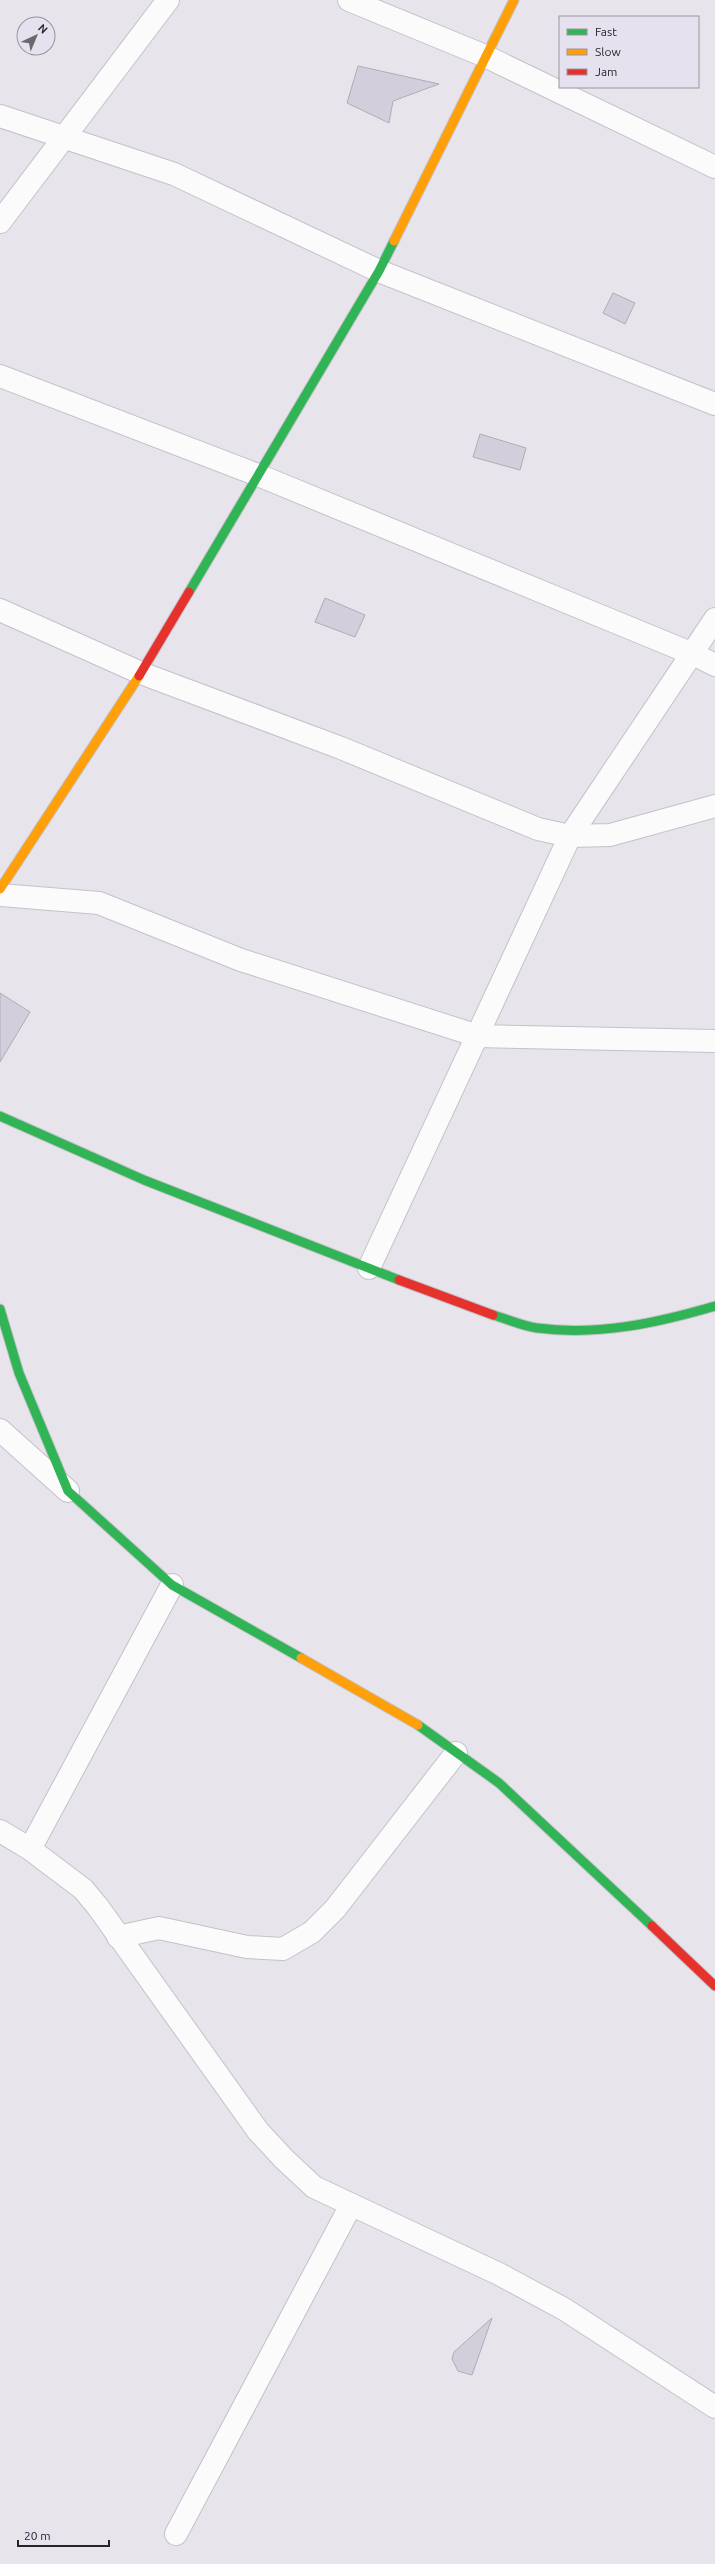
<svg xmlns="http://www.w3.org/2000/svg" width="715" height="2564" font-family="Ubuntu,sans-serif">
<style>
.building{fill:#d3cedc;stroke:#afadb3}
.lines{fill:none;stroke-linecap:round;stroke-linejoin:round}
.street-casing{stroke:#c4c2c8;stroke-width:24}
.fast-casing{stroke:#c4c2c8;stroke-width:11}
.slow-casing{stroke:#c4c2c8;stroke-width:11}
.jam-casing{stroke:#c4c2c8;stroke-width:11}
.street{stroke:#fbfbfc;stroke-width:22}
.fast{stroke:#30b455;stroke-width:9}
.slow{stroke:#ff9f0a;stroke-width:9}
.jam{stroke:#e5322d;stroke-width:9}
</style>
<rect width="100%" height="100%" fill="#e7e4ec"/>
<g class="building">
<polygon points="358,66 439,84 393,101 389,123 347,103"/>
<polygon points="613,293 635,303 625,324 603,313"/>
<polygon points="480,434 526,448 520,470 473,457"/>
<polygon points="325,598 365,615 355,637 315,622"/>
<polygon points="0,993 30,1012 0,1062"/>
<polygon points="492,2318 472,2375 458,2371 452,2359 454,2352"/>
</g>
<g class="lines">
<g class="street-casing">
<g id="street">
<polyline points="349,0 485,56 715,167"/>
<polyline points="0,116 174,174 379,271 715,404"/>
<polyline points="0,222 168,0"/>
<polyline points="0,376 258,475 693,654 715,665"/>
<polyline points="0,610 141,673 341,748 538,829 570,836 610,835 715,806"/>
<polyline points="0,895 99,903 241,960 478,1036 715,1041"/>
<polyline points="369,1268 570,836 715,619"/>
<polyline points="0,1430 68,1491"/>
<polyline points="0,1831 30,1849 172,1585"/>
<polyline points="30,1849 83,1889 98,1907 258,2131 283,2158 314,2187 499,2274 564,2309 715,2407"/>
<polyline points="118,1937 159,1928 247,1947 283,1949 312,1932 335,1909 456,1753"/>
<polyline points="176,2534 351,2205"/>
</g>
</g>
<g class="fast-casing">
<g id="fast">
<polyline points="189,592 379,271 394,241"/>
<polyline points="0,1116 144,1180 399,1280"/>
<polyline points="0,1309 19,1373 68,1491 172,1585 301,1658"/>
<path d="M493 1315C507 1319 523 1326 537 1328 598 1336 657 1323 715 1306"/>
<polyline points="418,1725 499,1783 652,1926"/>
</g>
</g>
<g class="slow-casing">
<g id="slow">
<polyline points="394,241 514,0"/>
<polyline points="0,889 139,676"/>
<polyline points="301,1658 418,1725"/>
</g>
</g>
<g class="jam-casing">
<g id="jam">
<polyline points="139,676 189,592"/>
<polyline points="399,1280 493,1315"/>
<polyline points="652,1926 715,1986"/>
</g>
</g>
<use href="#street" class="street"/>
<use href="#fast" class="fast"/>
<use href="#slow" class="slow"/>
<use href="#jam" class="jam"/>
</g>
<rect x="559" y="16" width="140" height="72" fill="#e6e1ef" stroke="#9995a0"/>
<rect x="567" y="29" width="20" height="6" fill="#30b455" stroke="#9995a0"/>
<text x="595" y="36" font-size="12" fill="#262429">Fast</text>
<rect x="567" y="49" width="20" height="6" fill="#ff9f0a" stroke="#9995a0"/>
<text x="595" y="56" font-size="12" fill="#262429">Slow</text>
<rect x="567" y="69" width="20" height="6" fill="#e5322d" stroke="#9995a0"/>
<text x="595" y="76" font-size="12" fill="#262429">Jam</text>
<g transform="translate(36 36) rotate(44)"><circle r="19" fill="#e6e1ef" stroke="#9995a0"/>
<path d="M0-3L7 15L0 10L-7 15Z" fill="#6a676d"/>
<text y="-6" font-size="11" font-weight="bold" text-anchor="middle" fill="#262429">N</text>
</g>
<path d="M18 2540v6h91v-6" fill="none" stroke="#262429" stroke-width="2"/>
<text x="24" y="2540" font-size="12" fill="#262429" stroke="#e6e1ef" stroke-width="3" paint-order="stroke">20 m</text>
</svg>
